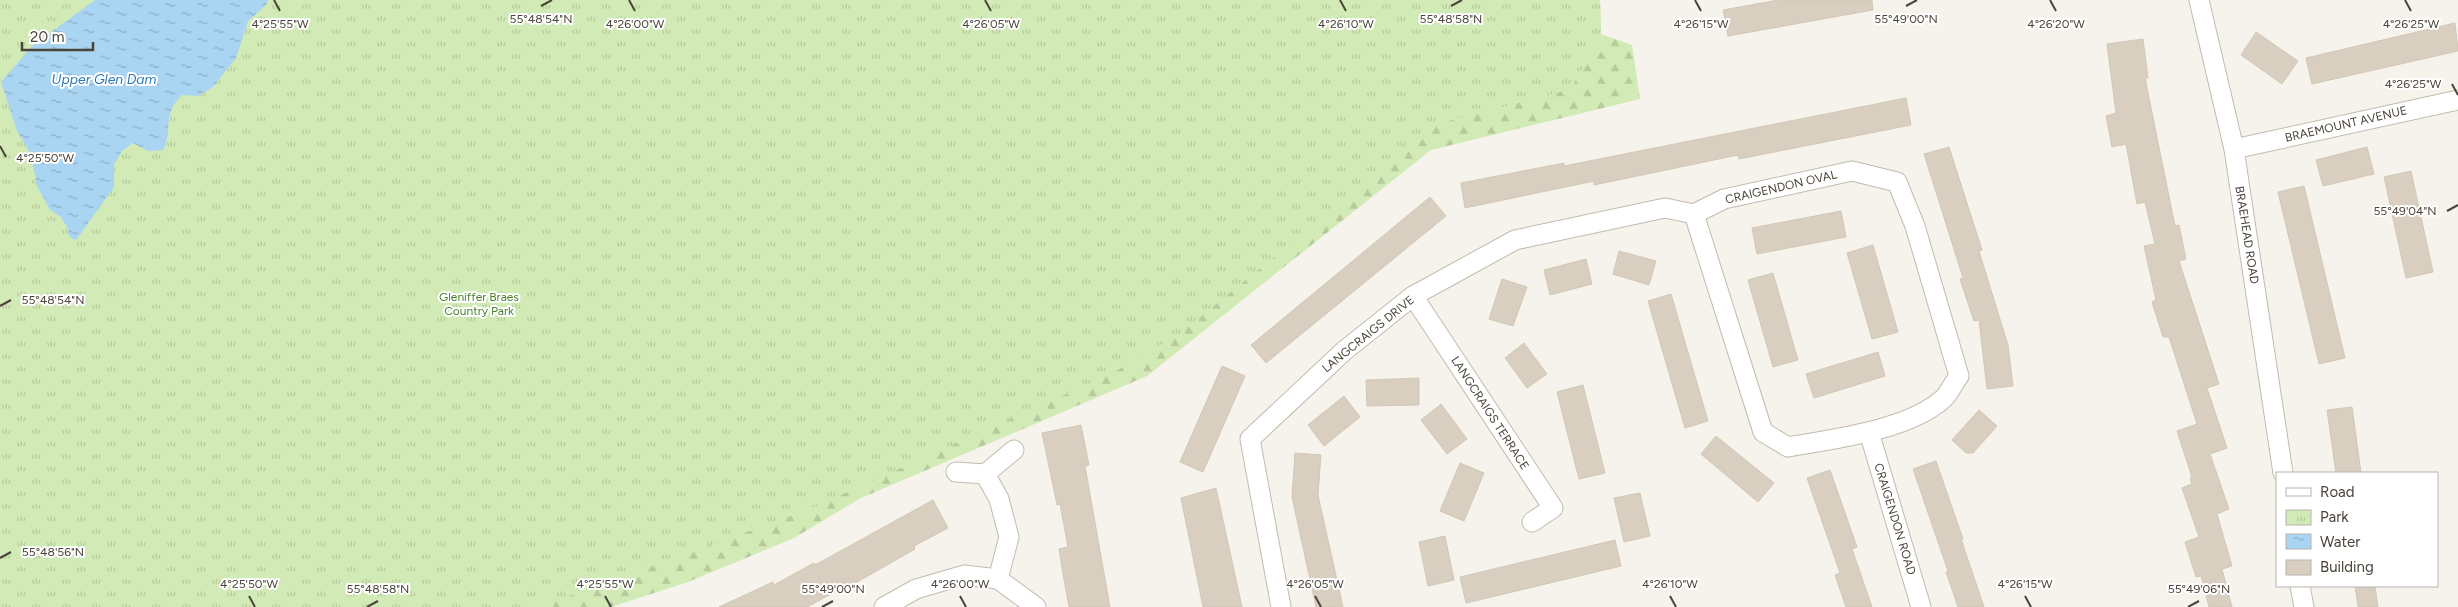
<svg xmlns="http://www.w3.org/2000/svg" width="2458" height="607" font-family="Figtree,sans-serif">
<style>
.forest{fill:url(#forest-firs)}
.park{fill:url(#park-tufts)}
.water{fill:url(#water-ripples)}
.building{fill:#d8cfc1;stroke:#d3c7b4}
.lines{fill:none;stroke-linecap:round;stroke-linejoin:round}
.minor-casing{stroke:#c2bbae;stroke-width:21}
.minor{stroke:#fff;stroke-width:19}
.ticks{fill:none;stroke:#4b4439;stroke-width:2}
.labels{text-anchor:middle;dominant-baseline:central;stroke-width:4;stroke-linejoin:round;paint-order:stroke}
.street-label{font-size:12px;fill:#4b4439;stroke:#fff}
.park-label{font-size:12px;fill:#4a7f2a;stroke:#fff}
.water-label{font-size:14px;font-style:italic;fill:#2e7ab2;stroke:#fff}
.ticks-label{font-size:12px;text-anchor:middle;fill:#4b4439;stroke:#fff;stroke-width:4;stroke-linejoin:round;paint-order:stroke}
</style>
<defs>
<pattern id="forest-firs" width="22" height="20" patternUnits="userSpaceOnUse" patternTransform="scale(1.25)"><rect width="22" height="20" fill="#d2eab5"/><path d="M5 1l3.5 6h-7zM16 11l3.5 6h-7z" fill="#b6ca9c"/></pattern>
<pattern id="park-tufts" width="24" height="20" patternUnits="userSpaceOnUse" patternTransform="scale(1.25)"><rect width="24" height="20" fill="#d2eab5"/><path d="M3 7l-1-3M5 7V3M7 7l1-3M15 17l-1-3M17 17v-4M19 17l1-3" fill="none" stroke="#b6ca9c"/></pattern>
<pattern id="water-ripples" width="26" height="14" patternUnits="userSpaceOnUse" patternTransform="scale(1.25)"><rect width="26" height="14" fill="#a9d4f2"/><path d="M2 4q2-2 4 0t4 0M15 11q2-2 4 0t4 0" fill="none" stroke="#8caec5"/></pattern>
</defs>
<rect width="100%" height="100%" fill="#f6f3ec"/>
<polygon class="forest" points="1456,0 1600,0 1601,34 1632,45 1640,99 1431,150 1147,376 861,498 794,538 688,582 611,607 530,607 550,603"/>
<polygon class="park" points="0,0 1600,0 1601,34 1571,89 1441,123 1179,334 1111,374 805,511 550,603 530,607 0,607"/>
<path class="water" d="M95 0H268L266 5 248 21 236 58 213 87 198 96 182 95C161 115 174 128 163 150L148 151 133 143 122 151 114 164V187L76 240 69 237 68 229 61 217 50 210 37 186 31 155 17 131 1 82 32 46Z"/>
<g class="building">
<polygon points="1778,0 1872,0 1873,10 1728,36 1723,10"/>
<polygon points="2455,23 2458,51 2312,84 2306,58"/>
<polygon points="2256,32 2298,61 2282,84 2241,55"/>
<polygon points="2143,39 2148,78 2145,78 2175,226 2179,225 2186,259 2179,261 2219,384 2207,388 2227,448 2210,454 2229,509 2217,514 2232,566 2222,569 2232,607 2209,607 2201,576 2196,577 2185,542 2199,537 2182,488 2192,484 2190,478 2192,477 2177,431 2197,424 2169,337 2163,337 2152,302 2156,300 2144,246 2155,244 2145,202 2137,204 2126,144 2112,147 2106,116 2116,113 2107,44"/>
<polygon points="1906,98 1911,125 1739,159 1738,155 1594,185 1594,181 1465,208 1461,183 1564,163 1564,166"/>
<polygon points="1949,147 1982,250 1979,251 2008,345 2013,386 1987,389 1979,320 1974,321 1960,279 1963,278 1924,154"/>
<polygon points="2367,147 2374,174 2323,186 2316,160"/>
<polygon points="2411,171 2433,272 2406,278 2384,177"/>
<polygon points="2304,186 2345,358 2319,364 2278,192"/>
<polygon points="1430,197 1446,216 1266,363 1251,345"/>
<polygon points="1841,211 1846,237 1757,254 1752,228"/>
<polygon points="1873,245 1898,332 1872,339 1847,253"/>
<polygon points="1619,251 1656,261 1649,285 1613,274"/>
<polygon points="1586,259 1592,284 1550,295 1544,270"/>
<polygon points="1773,273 1798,360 1773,367 1748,280"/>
<polygon points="1502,279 1527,287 1513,326 1489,319"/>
<polygon points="1671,294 1708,421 1685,428 1648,301"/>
<polygon points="1524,343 1547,374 1527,388 1505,358"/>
<polygon points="1878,352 1885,376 1814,398 1806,374"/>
<polygon points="1222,366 1245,376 1203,472 1180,462"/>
<polygon points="1419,378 1419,405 1367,406 1366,380"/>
<polygon points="1583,385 1605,473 1579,479 1557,392"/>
<polygon points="1344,396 1360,417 1324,446 1308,425"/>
<polygon points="1441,404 1467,439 1447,454 1421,420"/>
<polygon points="2352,407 2361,473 2336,473 2327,410"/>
<polygon points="1979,410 1997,426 1973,453 1966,453 1952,440"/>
<polygon points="1081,425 1089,465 1085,466 1110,607 1069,607 1063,574 1059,549 1068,547 1060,504 1057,505 1042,433"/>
<polygon points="1716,436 1774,483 1758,502 1701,454"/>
<polygon points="1295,453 1321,455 1318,495 1343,607 1316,607 1292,497"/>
<polygon points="1936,461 1963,539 1961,539 1984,607 1958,607 1946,572 1948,571 1913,469"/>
<polygon points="1460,463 1484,473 1464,521 1440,511"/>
<polygon points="1830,470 1857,547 1852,549 1872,607 1846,607 1835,575 1840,573 1807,478"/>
<polygon points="1216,488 1242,607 1203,607 1181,498"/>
<polygon points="1640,493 1650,536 1624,542 1614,498"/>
<polygon points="933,500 948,528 914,546 915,549 845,589 844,587 807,607 719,607 773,582 774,585 814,563 815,565"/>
<polygon points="1445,536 1454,580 1428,586 1419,542"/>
<polygon points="1615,540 1621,566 1466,603 1460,577"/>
<polygon points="2355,586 2375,586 2378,607 2358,607"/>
</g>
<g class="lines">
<g class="minor-casing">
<g id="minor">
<polyline points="2199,0 2234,149 2283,473"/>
<polyline points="2234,149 2458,100"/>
<path d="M1852 171 1897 182 1915 226 1959 376C1954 382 1950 392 1944 398 1910 430 1833 439 1788 447L1763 432 1694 214 1724 199Z"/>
<polyline points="1413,296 1553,508 1532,522"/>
<polyline points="1869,432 1921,607"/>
<polyline points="956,472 985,474 1014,450"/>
<polyline points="985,474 999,499 1009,537 998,579"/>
<polyline points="2300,586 2304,607"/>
<polyline points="884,607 916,589 964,575 998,579 1036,607"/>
<polyline points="1281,607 1250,439 1344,351 1413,296 1515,240 1665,208 1694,214"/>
</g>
</g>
<use href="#minor" class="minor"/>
</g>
<path class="ticks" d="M274 0 280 11M629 0 635 11M985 0 991 11M1340 0 1346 11M1695 0 1701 11M2050 0 2056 11M2405 0 2411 11M541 6 552 0M1451 6 1462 0M1906 6 1917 0M2452 84 2458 95M0 146 6 157M2447 211 2458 205M0 306 11 300M0 558 11 552M249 596 255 607M605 596 611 607M960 596 966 607M1315 596 1321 607M1670 596 1676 607M2025 596 2031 607M367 607 378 601M822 607 833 601M2188 607 2199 601"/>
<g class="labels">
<g class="street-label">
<text transform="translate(2346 124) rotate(-13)">BRAEMOUNT AVENUE</text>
<text transform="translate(1781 187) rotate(-13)">CRAIGENDON OVAL</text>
<text transform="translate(2247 235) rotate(81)">BRAEHEAD ROAD</text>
<text transform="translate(1368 334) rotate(-39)">LANGCRAIGS DRIVE</text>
<text transform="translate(1490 413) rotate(57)">LANGCRAIGS TERRACE</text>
<text transform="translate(1895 519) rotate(73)">CRAIGENDON ROAD</text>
</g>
<g class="park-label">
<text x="479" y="297">Gleniffer Braes<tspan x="479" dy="14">Country Park</tspan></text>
</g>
<g class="water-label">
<text x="104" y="79">Upper Glen Dam</text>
</g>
</g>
<g class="ticks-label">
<text x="541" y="23">55°48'54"N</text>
<text x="1451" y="23">55°48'58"N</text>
<text x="1906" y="23">55°49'00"N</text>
<text x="280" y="28">4°25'55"W</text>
<text x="635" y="28">4°26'00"W</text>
<text x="991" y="28">4°26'05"W</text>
<text x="1346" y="28">4°26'10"W</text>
<text x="1701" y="28">4°26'15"W</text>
<text x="2056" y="28">4°26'20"W</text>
<text x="2411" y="28">4°26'25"W</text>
<text x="2413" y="88">4°26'25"W</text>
<text x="45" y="162">4°25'50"W</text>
<text x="2405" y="215">55°49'04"N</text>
<text x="53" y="304">55°48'54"N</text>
<text x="53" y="556">55°48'56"N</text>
<text x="249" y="588">4°25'50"W</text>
<text x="605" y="588">4°25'55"W</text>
<text x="960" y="588">4°26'00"W</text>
<text x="1315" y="588">4°26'05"W</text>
<text x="1670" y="588">4°26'10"W</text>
<text x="2025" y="588">4°26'15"W</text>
<text x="378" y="593">55°48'58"N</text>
<text x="833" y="593">55°49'00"N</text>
<text x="2199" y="593">55°49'06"N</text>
</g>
<rect x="2276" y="472" width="162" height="115" fill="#ffffff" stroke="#b7b4b0"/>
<rect x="2286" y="488" width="25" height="8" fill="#ffffff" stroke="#b7b4b0"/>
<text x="2320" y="497" font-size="15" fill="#4b4439">Road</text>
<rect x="2286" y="510" width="25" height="15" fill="url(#park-tufts)" stroke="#b7b4b0"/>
<text x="2320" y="522" font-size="15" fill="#4b4439">Park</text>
<rect x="2286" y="534" width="25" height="15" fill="url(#water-ripples)" stroke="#b7b4b0"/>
<text x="2320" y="547" font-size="15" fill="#4b4439">Water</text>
<rect x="2286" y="560" width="25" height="15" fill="#d8cfc1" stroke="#b7b4b0"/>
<text x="2320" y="572" font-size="15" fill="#4b4439">Building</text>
<path d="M22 42v8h71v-8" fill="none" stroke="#4b4439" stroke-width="2.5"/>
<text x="30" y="42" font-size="15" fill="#4b4439" stroke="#ffffff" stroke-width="4" paint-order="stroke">20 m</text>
</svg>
